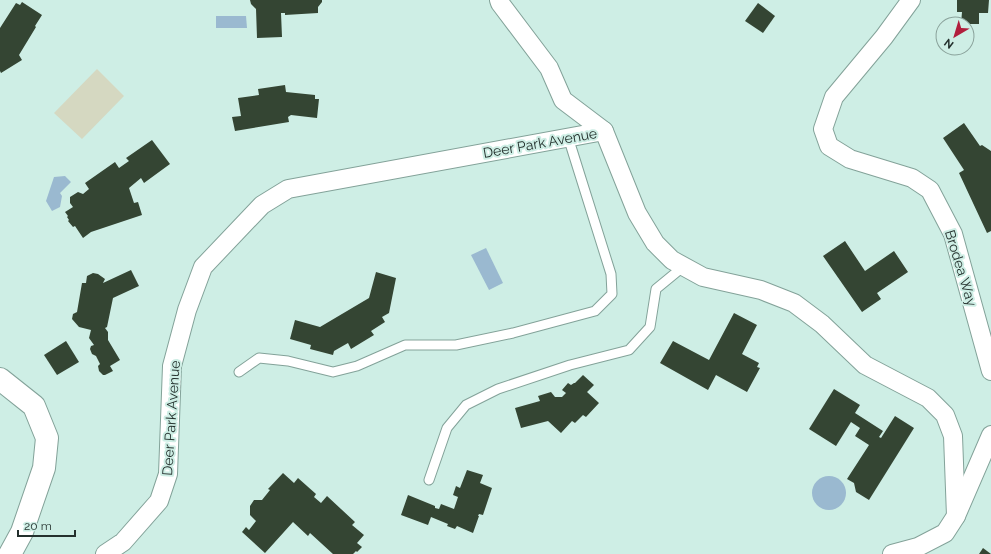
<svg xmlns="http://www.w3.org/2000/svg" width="991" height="554" font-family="Raleway,sans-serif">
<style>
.green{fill:#d5d8c1}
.water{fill:#9ab9d0}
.building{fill:#344533}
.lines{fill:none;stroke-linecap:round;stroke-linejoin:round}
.lane-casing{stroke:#83a299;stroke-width:11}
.street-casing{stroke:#83a299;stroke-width:20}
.secondary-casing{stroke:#83a299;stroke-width:24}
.lane{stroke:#fff;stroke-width:9}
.street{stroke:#fff;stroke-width:18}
.secondary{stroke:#fff;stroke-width:22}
.labels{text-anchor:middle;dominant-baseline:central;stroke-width:4;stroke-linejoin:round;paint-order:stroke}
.street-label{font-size:14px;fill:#24302d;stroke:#ceeee5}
</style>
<rect width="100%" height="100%" fill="#ceeee5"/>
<polygon class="green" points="97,69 124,96 82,139 54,113"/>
<g class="water">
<polygon points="216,16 246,16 247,28 216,28"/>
<polygon points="65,176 71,182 60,193 62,196 60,207 52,211 46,201 54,177"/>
<polygon points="486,248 503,283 489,290 471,255"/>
<circle cx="829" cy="493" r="17"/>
</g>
<g class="building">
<polygon points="250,0 322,0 322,2 318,7 318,13 285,15 285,13 281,13 282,37 257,38 256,9 251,4"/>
<polygon points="957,0 989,0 988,13 979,13 979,24 961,24 962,12 957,12"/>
<polygon points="22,2 42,15 35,26 36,27 19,55 22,60 1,73 0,71 0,28 16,3 20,5"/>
<polygon points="758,3 775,16 763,33 745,21"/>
<polygon points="285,85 286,92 315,95 315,99 319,99 317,118 291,115 288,117 289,122 235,131 232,117 241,116 238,98 259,95 258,89"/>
<polygon points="964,123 980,146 982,145 991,151 991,231 987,233 959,173 964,170 943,138"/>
<polygon points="152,140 170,164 144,183 141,178 129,188 134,203 138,202 142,215 91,232 83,238 75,226 73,227 68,221 69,220 67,217 68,216 65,212 73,207 70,203 70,197 78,192 83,194 89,189 85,183 115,162 119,168 129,161 126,158"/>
<polygon points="845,241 865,271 894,251 908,272 877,293 881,299 862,312 823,256"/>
<polygon points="131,270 139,286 113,298 107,327 105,328 108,332 108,340 120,360 110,366 113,371 105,375 103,375 99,371 98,366 100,364 96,356 92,354 90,349 91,346 94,345 89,338 91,330 79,327 72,319 73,314 77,312 82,283 86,283 87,276 93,273 98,274 105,279 103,283"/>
<polygon points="376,272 396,278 389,313 382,317 385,322 371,331 374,335 351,349 348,343 334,351 333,355 310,349 311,345 290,339 295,320 320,327 369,298"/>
<polygon points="734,313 757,325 742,354 759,363 757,367 760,368 747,392 716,375 708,390 660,363 673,341 709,360"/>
<polygon points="66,341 79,362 57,375 44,355"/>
<polygon points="583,375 594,385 587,392 599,403 586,417 583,415 575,423 572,421 561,433 548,421 521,428 515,408 540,401 538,396 551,392 555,397 562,397 566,393 562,390 568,383 571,385 574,383 575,383"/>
<polygon points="834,389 860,405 855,413 883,431 879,437 881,438 895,416 914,428 869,500 856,492 854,483 847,479 869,445 855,436 860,428 851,422 836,446 809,429"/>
<polygon points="467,470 483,475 480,483 492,488 483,515 479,514 478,516 479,516 473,533 457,526 455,529 447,526 448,524 431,517 428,525 401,515 408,495 435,506 435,508 439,509 441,504 454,509 458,497 453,495 456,486 460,488"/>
<polygon points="283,473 294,483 298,478 316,494 314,497 321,503 327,496 355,522 352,525 364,535 357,543 362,547 357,552 356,551 353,554 333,554 310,533 308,536 293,522 265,553 242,532 246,527 249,530 256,521 250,515 250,506 254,500 262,500 270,490 268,489"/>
<polygon points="983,548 991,554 979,554"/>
</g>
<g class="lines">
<g class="lane-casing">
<g id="lane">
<polyline points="239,372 259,358 288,361 333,372 357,366 405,345 456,345 513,333 595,311 612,294 611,274 568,137"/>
<polyline points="429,480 447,428 466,405 498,389 570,365 629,350 650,327 656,289 684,266"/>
</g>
</g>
<g class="street-casing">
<g id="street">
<polyline points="499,0 500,3 549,68 563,100 604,131"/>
<polyline points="911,0 884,37 834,97 823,129 829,146 850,159 912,178 930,190 953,234 991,371"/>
<polyline points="105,554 123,542 159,501 168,474 172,366 187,310 203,267 262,205 288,189 604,131 637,213 655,243 672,260 703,277 761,290 794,303 822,324 865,365 928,398 945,415 953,436 956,516"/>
<polyline points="892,554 918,547 945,533 956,516 991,435"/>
</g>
</g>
<g class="secondary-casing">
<polyline id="secondary" points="0,379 34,406 47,438 44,468 22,532 10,554"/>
</g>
<use href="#lane" class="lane"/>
<use href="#street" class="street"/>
<use href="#secondary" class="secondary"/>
</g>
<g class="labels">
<g class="street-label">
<text transform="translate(540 143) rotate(-10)">Deer Park Avenue</text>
<text transform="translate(961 268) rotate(73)">Brodea Way</text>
<text transform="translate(171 418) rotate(-86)">Deer Park Avenue</text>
</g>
</g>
<g transform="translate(955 36) rotate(218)"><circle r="19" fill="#ceeee5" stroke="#8aa29b"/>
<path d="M0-3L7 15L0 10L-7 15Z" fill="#b11e3d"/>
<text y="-6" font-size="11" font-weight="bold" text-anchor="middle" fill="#24302d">N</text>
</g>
<path d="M18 530v6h57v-6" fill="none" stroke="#24302d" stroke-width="2"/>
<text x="24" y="530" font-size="12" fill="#24302d" stroke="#ceeee5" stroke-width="3" paint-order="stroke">20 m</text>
</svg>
